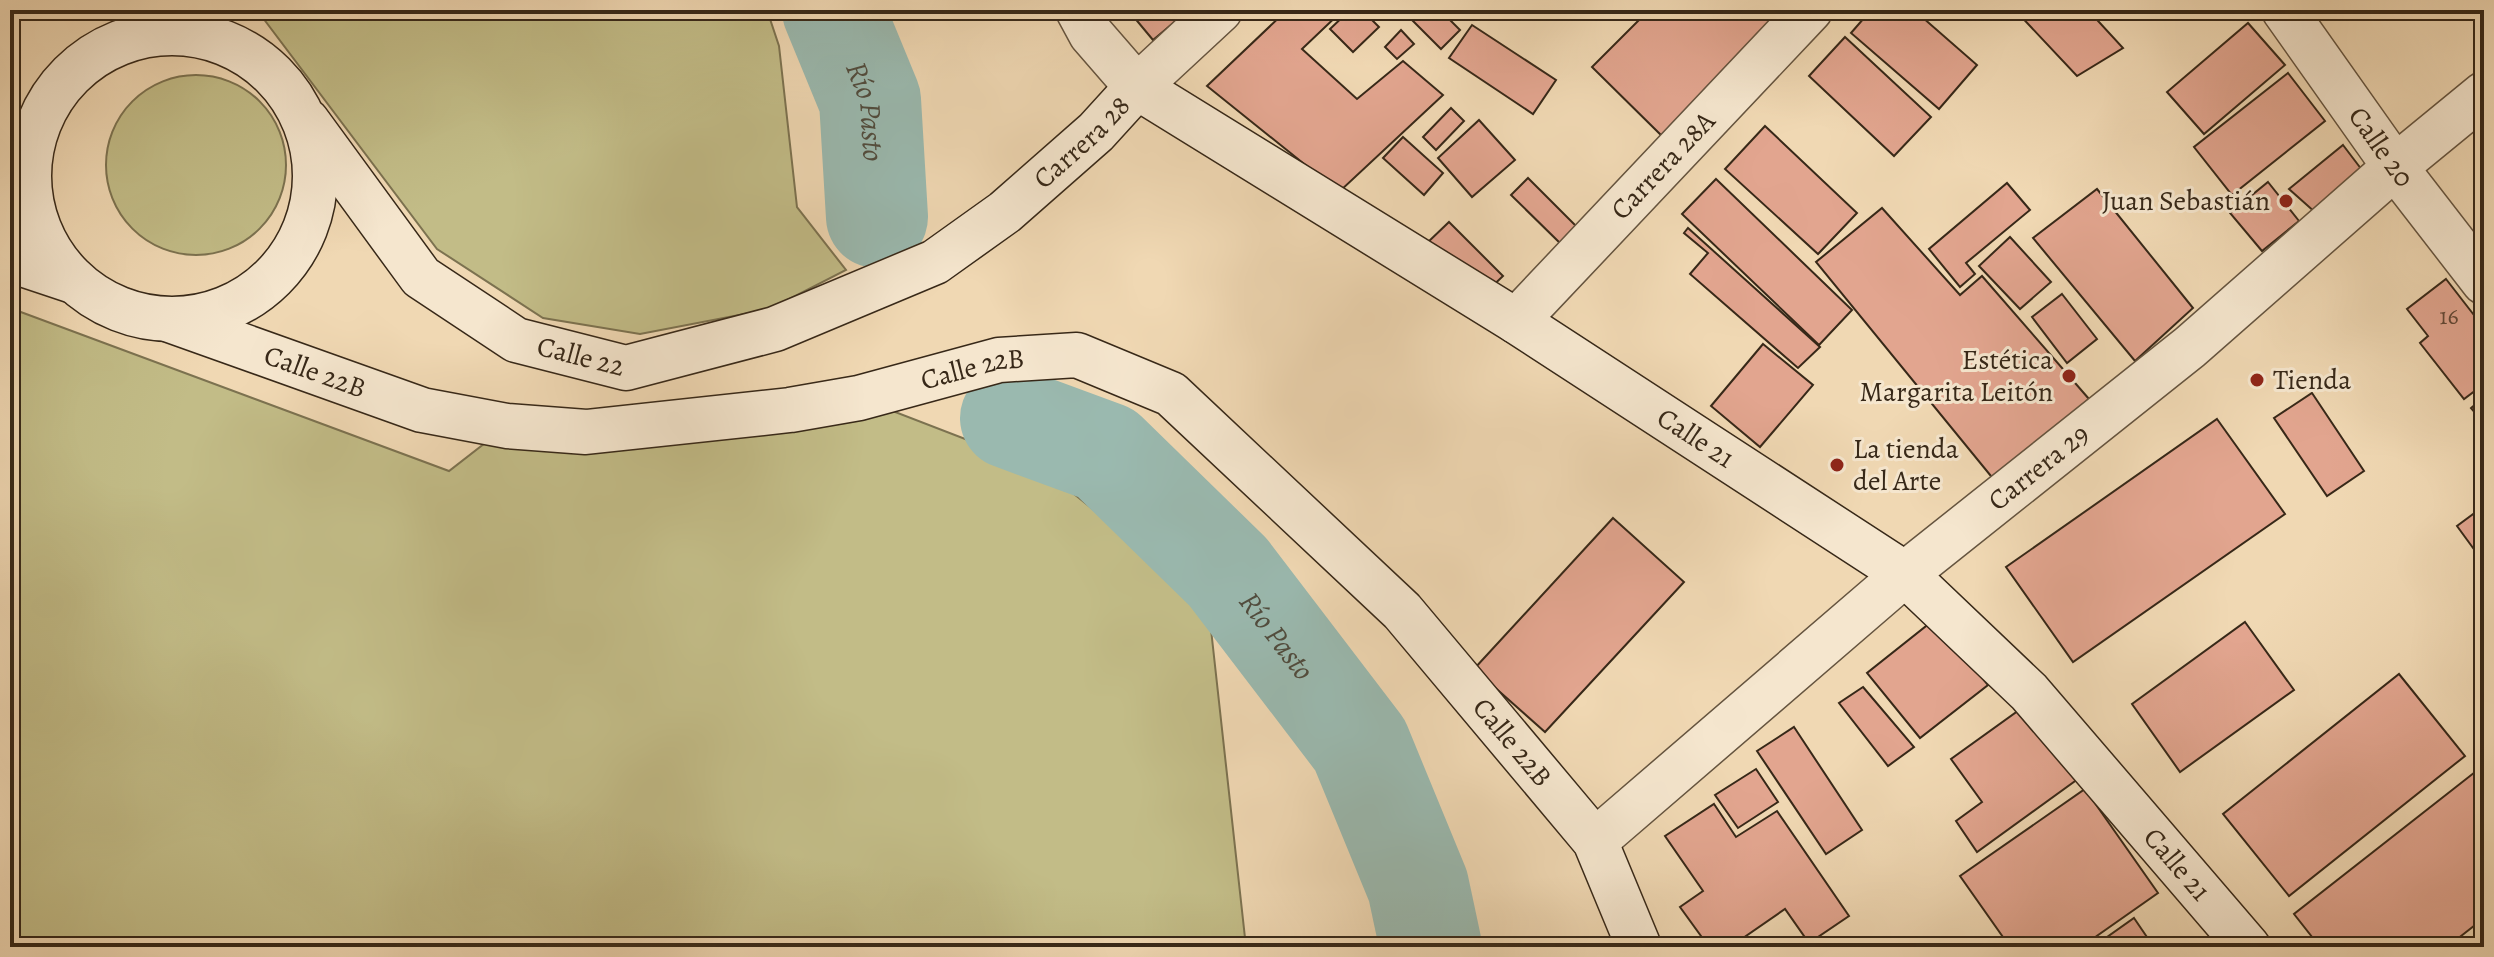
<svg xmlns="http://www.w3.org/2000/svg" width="2494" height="957" font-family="Alegreya,serif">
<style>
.green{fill:#c2bc87;stroke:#7c7250;stroke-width:2}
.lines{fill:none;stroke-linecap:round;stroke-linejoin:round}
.river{stroke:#9ab9af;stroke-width:102}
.building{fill:#e2a58f;stroke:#372818;stroke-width:2}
.minor-casing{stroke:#65543f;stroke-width:47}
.secondary-casing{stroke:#372818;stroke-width:47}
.minor{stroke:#f5e6ce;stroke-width:44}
.secondary{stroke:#f5e6ce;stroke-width:44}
.poi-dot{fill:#8f2418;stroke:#f5e6ce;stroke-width:3}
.labels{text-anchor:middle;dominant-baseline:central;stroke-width:6;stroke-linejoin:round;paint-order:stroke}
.number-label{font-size:24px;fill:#624736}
.street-label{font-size:28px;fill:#372818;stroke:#f5e6ce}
.poi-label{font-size:28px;fill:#372818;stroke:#f5e6ce;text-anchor:end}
.water-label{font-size:30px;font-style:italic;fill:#504c3e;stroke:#f5e6ce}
</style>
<rect width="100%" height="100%" fill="#f0d8b3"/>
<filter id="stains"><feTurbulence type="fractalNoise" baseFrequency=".0025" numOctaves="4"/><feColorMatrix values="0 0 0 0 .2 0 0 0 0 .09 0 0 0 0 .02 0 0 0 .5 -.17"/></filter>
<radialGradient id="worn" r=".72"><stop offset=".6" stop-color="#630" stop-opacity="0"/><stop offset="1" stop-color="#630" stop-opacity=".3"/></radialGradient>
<g class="green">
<polygon points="257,10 767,10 779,46 797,207 846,270 770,309 640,334 543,318 437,249"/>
<circle cx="196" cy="165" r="90"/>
<polygon points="10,308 449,471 507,426 859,398 1043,469 1208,602 1246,947 10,947"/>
</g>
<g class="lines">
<g class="river">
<path id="s1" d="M833 10 870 100 877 217"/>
<path id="s2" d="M1011 418 1106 453 1228 572 1360 745 1418 886 1431 947"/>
</g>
</g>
<g class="building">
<polygon points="1128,10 1189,10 1153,40"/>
<polygon points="1287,10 1343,10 1302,49 1357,99 1403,61 1443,95 1339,192 1207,86"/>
<polygon points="1350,10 1362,10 1379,27 1353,52 1330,29"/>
<polygon points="1402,10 1440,10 1460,30 1441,49"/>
<polygon points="1628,10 1651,10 1638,21"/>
<polygon points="1649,10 1794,10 1664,138 1592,67"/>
<polygon points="1871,10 1914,10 1977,65 1939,109 1851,33"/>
<polygon points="2015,10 2088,10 2123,48 2077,76"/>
<polygon points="2248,23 2285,65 2204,134 2167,92"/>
<polygon points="1472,25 1556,80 1533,114 1449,58"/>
<polygon points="1401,30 1414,44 1397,59 1385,47"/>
<polygon points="1845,37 1931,117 1894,156 1809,76"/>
<polygon points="2288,73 2325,121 2232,195 2194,147"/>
<polygon points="1451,108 1464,121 1436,150 1423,137"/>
<polygon points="1479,120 1515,160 1472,197 1438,158"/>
<polygon points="1765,126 1857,213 1818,254 1725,169"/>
<polygon points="1403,137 1443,173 1424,195 1383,158"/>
<polygon points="2343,145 2365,174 2317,214 2289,189"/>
<polygon points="1528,178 1579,229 1562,245 1511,195"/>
<polygon points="1716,179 1852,310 1819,345 1682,214"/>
<polygon points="2268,182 2299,221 2262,251 2230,213"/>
<polygon points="2007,183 2030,210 1966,263 1975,274 1960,287 1929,249"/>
<polygon points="2097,189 2193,308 2135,361 2033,238"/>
<polygon points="1882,208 1960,295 1982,276 2089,399 1995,481 1816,262"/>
<polygon points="1449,222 1503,276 1480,298 1426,244"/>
<polygon points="1688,228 1820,347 1798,368 1690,274 1708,253 1684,233"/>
<polygon points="2010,237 2051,282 2020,309 1979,266"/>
<polygon points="2446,279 2484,328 2484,384 2464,399 2420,343 2428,336 2407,309"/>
<polygon points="2062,294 2097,339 2067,363 2032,317"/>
<polygon points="1763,344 1813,385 1760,447 1711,406"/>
<polygon points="2312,393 2364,471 2327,496 2274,418"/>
<polygon points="2484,397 2484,423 2471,408"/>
<polygon points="2217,419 2285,514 2073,662 2006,567"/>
<polygon points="2484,506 2484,563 2457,526"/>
<polygon points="1613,518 1684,582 1545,732 1474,669"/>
<polygon points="1935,619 1988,685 1920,738 1867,673"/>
<polygon points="2245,622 2294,690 2180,772 2132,704"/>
<polygon points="2399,674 2465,756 2289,896 2223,814"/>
<polygon points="1863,687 1914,747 1888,766 1839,703"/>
<polygon points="2029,703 2082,776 1977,852 1956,821 1982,802 1951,759"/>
<polygon points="1794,727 1862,830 1826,854 1757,751"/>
<polygon points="2484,765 2484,918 2447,947 2320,947 2294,914"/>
<polygon points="1756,769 1778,802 1738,828 1715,795"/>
<polygon points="2085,789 2158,893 2081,947 2010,947 1960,876"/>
<polygon points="1714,804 1736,837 1777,811 1849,916 1809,943 1785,909 1730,947 1709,947 1680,907 1703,891 1665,836"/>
<polygon points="2134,918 2151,943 2146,947 2093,947"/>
</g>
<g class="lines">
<g class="minor-casing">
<g id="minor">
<polyline points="1078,10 1091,34 1137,87 1220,10"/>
<path id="s3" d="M2284 10 2395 167 2484 282"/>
<path id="s4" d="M1516 321 1810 10"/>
<path id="s5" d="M1595 841 1905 574 2190 347 2395 167 2484 94"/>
</g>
</g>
<g class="secondary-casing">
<g id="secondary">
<circle cx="172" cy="176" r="143"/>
<path id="s6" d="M307 121 421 277 516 340 626 368 775 329 935 262 1005 212 1096 132 1137 87 1516 321 1905 574 2029 692 2248 947"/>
<polyline points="10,260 73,281"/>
<path id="s7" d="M170 320 422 410 507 426 586 432 790 410 859 398 999 360 1077 355 1171 394 1402 611 1595 841 1639 947"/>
</g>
</g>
<use href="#minor" class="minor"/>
<use href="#secondary" class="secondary"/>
</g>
<g class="poi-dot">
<circle cx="2286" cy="201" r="8"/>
<circle cx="2069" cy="376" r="8"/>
<circle cx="2257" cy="380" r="8"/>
<circle cx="1837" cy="465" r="8"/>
</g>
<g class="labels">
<g class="number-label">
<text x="2449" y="316">16</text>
</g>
<g class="street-label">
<text stroke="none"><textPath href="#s6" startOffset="938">Carrera 28</textPath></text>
<text stroke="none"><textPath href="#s3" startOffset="168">Calle 20</textPath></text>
<text stroke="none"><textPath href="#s4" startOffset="214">Carrera 28A</textPath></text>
<text stroke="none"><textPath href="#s6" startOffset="374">Calle 22</textPath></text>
<text stroke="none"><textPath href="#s7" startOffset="826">Calle 22B</textPath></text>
<text stroke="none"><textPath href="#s7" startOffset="154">Calle 22B</textPath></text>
<text stroke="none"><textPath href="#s6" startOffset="1676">Calle 21</textPath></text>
<text stroke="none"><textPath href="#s5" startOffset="580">Carrera 29</textPath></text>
<text stroke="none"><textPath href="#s7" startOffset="1522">Calle 22B</textPath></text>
<text stroke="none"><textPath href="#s6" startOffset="2324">Calle 21</textPath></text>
</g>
<g class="poi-label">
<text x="2270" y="201">Juan Sebastián</text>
<text x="2053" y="360">Estética<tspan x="2053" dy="32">Margarita Leitón</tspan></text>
<text x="2273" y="380" text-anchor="start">Tienda</text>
<text x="1853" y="449" text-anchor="start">La tienda<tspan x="1853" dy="32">del Arte</tspan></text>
</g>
<g class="water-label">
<text stroke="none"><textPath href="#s1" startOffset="108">Río Pasto</textPath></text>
<text stroke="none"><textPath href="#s2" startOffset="352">Río Pasto</textPath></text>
</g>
</g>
<rect width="2494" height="957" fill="none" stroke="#f0d8b3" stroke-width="40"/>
<rect x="12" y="12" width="2470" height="933" fill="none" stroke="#372818" stroke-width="4"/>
<rect x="20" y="20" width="2454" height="917" fill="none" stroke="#372818" stroke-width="2"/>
<rect width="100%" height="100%" filter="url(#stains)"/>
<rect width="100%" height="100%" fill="url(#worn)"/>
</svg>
